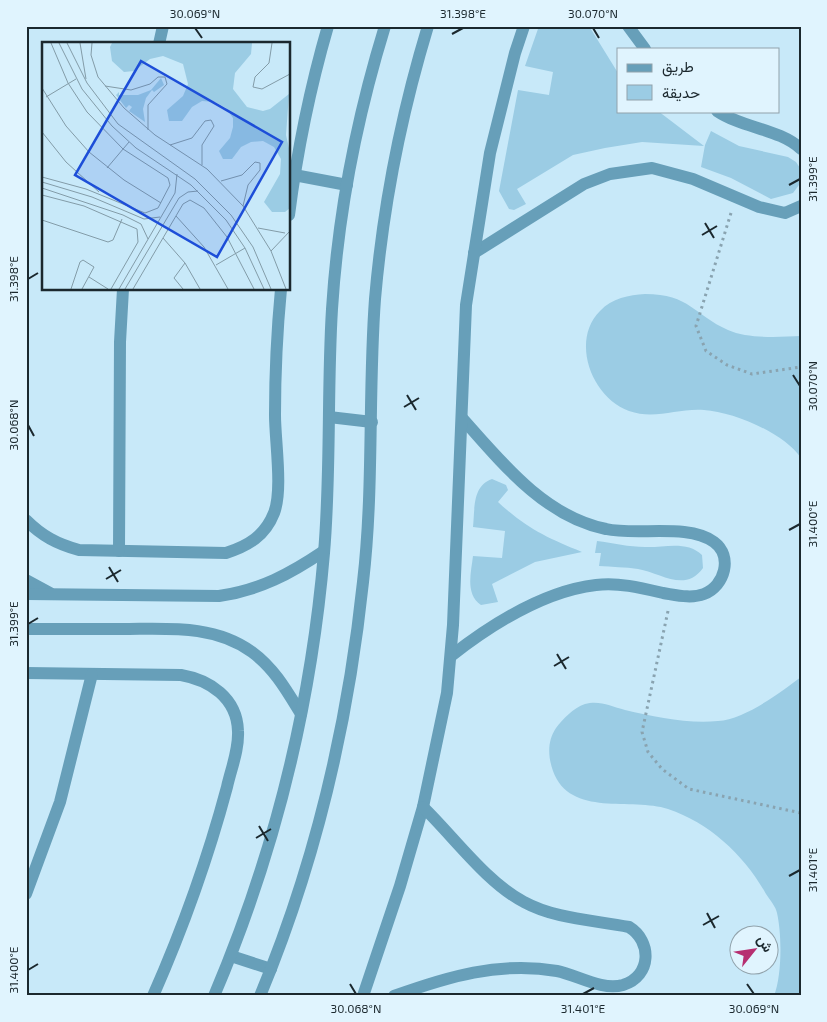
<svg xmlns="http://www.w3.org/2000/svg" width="827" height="1022" font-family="'Exo 2',Vazirmatn,sans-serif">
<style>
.green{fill:#9bcce4}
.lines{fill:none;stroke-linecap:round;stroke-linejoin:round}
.path{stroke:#89a3b0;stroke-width:3;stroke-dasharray:2.5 4;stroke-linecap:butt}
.minor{stroke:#679fb9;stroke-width:12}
.ticks{fill:none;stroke:#1b282e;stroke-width:2}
.inset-road{fill:none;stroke:#839ca8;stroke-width:1}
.view{fill:#1d4ed8;fill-opacity:0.15;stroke:#1d4ed8;stroke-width:2.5}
.inset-edge{fill:none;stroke:#1b282e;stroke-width:2.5}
.neatline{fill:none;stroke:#1b282e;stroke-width:2}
.ticks-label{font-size:12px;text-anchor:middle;fill:#1b282e}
</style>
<rect width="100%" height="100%" fill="#c8e9f9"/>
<g class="green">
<polygon points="539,26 589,26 618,73 618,111 658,111 704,146 642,142 605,148 573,155 517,189 526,204 514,210 509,209 499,191 518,90 549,95 553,72 525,66"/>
<polygon points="711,131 739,146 788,157 796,162 800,168 799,185 793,193 771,199 731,178 701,167 705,145"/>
<path d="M645 294C690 294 694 315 728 330 748 339 779 337 801 336V458C784 433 734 412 704 410 678 408 655 420 629 411 592 398 570 341 600 311 612 298 629 295 645 294Z"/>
<path d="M492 479 506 485 508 490 498 502C526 528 547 538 582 552L535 562 492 584 498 602 481 605C465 594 471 573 473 556L502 558 505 531 473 527C475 509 472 486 492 479Z"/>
<path d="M597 541C613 543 629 547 645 547 663 548 687 540 702 555L703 568C685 593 661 573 638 569 625 567 612 567 599 566L601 553H595Z"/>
<path d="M801 677V996H774C782 975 782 935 777 913 776 907 770 900 766 894 745 856 710 823 668 809 632 797 570 818 553 771 548 757 547 741 556 728 563 719 573 708 585 704 599 700 611 706 625 710 655 717 688 724 718 721 745 719 780 693 801 677Z"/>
</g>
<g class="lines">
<g class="path">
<polyline points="731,213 696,326 706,351 727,365 752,374 801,367"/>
<polyline points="668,611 642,732 648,752 662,769 689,789 801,813"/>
</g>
<g class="minor">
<polyline points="628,26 645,49"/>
<polyline points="159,44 163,26"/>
<path d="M717 111C742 128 780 129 801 149"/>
<polyline points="289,174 347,185"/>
<path d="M289 215C297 152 310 88 328 26"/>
<polyline points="474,253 584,184 610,174 652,168 693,179 759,207 785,213 801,206"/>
<polyline points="329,417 372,422"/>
<path d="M26 520C42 536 57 544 79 550L226 553C248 546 265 536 274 513 283 490 275 441 275 415 275 373 277 331 281 289"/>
<polyline points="119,551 120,342 123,289"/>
<polyline points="26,580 50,593"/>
<path d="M26 594 219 596C260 590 290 574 324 551"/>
<path d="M26 629C58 629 90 629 122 629 166 629 214 624 252 652 274 668 287 691 301 714"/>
<path d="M451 656C492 624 544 591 596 585 618 582 642 588 663 593 676 595 691 599 704 594 725 586 733 556 714 542 688 523 637 536 606 529 545 517 501 462 462 418"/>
<path d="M26 673 181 675C210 680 237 698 238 731 239 750 231 769 227 787 208 858 183 928 153 996"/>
<polyline points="26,894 60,802 92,674"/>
<polyline points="231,956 271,969"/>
<path d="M214 996C274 855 311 706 324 553 331 472 327 391 332 309 338 214 357 117 385 26"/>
<path d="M260 996C315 864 348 724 363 582 374 488 368 393 375 299 383 206 401 115 428 26"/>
<polyline points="363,996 400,886 423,807 447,693 453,625 466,305 490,153 515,53 524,26"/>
<path d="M394 996C447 977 499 961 557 971 577 975 602 991 623 985 652 976 652 941 629 927 594 920 555 919 524 902 487 883 453 836 423 807"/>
</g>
</g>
<path class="ticks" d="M195 28 202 38M593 28 599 38M452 34 463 28M789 185 800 179M705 223 714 238M702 235 717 226M28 279 38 273M793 375 800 386M407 395 416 410M404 407 419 398M28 425 34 436M789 530 800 524M109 567 118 582M106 579 121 570M28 624 38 618M557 654 566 669M554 666 569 657M259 826 268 841M256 838 271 829M789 876 800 870M707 913 715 928M703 925 719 916M28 970 38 964M350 984 356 994M747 984 754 994M583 994 594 988"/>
<g transform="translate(42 42)">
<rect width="248" height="248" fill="#c8e9f9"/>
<path d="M70 1H210L209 12 193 31 191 47 205 65 221 69 228 67 247 52 244 93 247 106 248 166 243 170H230L222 160 238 132 239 117 232 105 221 99 209 100 199 105 190 117H181L177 109 188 96 191 85V76L184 66 173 60 160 59 150 65 140 79H127L125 68 141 54 146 42 141 22 121 14 108 17 92 29 82 30 70 19 68 5ZM119 36 122 43 112 50 110 48 104 56 101 67 103 80 87 69 90 65 87 63 84 66 74 53 77 50V53H96L109 48Z" fill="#9bcce4"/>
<path class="inset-road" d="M17 1 40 47 70 84 94 106 149 143 184 178 203 206 222 247M25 1 45 41 76 82 153 137 189 173 211 205 229 247M38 1 44 37M50 1 49 13 56 35 82 66 113 93 165 127 201 164 229 209 244 247M230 1 227 21 213 35 211 45 220 47 248 32M63 44 89 48 108 42 116 35H123L125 42 106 63V88M0 46 24 84 47 110 82 138 119 161M4 55 34 37M0 90 24 120 57 150M128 103 150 96 163 79 169 78 172 84 160 103V123M65 126 87 100M0 135 44 147 103 171 116 166 128 143 126 136 81 107 45 70 26 41 9 1M179 139 200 133 213 120 218 121V128L206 143 201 164M0 140 50 155 102 177 118 175M0 146 81 173 99 182 106 197M0 153 42 164 95 187 96 200 69 247M134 174 162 205 186 247M0 178 66 200 71 198 80 177M216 186 243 191M121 196 143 221 158 247M229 209 248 189M174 223 203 206M47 235 66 247M29 247 38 220 41 218 52 225 40 247M77 247 133 151 135 132M83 247 137 156 146 150 156 149M91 247 141 162 148 158 162 166 185 195 212 247M141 247 132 236 143 221"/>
<path class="view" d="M99 19 240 100 175 215 33 133Z"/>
<rect width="248" height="248" class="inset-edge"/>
</g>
<rect width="827" height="1022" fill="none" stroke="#e0f4fe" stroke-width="55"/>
<rect x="617" y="48" width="162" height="65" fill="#e0f4fe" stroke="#91a2ab"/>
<rect x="627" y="64" width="25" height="8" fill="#679fb9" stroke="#91a2ab"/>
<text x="662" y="72" font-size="15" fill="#1b282e">طريق</text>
<rect x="627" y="85" width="25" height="15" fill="#9bcce4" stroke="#91a2ab"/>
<text x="662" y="98" font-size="15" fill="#1b282e">حديقة</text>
<g transform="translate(754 950) rotate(60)"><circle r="24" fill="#e0f4fe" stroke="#91a2ab"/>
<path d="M0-4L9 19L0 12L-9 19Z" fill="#b62f71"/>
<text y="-8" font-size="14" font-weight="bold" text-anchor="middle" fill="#1b282e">ش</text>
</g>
<rect x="28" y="28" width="772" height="966" class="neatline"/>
<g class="ticks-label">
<text x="195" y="18">30.069°N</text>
<text x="463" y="18">31.398°E</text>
<text x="593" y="18">30.070°N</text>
<text transform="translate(813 179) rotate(-90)" y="4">31.399°E</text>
<text transform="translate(14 279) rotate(-90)" y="4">31.398°E</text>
<text transform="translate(813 386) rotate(-90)" y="4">30.070°N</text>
<text transform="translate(14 425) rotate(-90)" y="4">30.068°N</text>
<text transform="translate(813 524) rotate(-90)" y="4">31.400°E</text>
<text transform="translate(14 624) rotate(-90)" y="4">31.399°E</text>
<text transform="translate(813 870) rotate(-90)" y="4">31.401°E</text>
<text transform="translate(14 970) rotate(-90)" y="4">31.400°E</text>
<text x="356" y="1013">30.068°N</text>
<text x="583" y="1013">31.401°E</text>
<text x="754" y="1013">30.069°N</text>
</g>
</svg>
